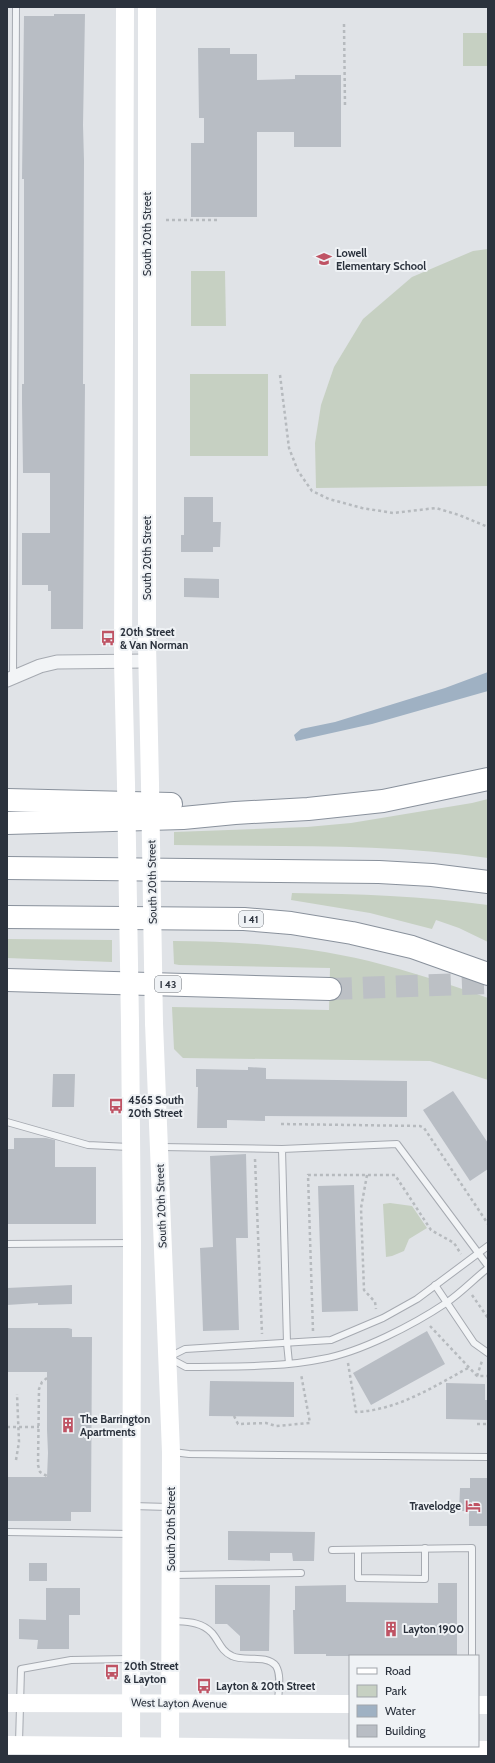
<svg xmlns="http://www.w3.org/2000/svg" width="495" height="1763" font-family="Cabin,sans-serif">
<style>
.green{fill:#c6d0c2}
.water{fill:#9fb1c3}
.building{fill:#b8bdc4}
.lines{fill:none;stroke-linecap:round;stroke-linejoin:round}
.highway-tunnel{stroke:#bcc0c5;stroke-width:22;stroke-dasharray:22 11;stroke-linecap:butt}
.lane-casing{stroke:#a6aab1;stroke-width:8}
.street-casing{stroke:#a6aab1;stroke-width:15}
.highway-casing{stroke:#89919c;stroke-width:24}
.path{stroke:#b6babe;stroke-width:2.5;stroke-dasharray:3 3;stroke-linecap:butt}
.lane{stroke:#f2f4f6;stroke-width:6}
.street{stroke:#f2f4f6;stroke-width:13}
.secondary{stroke:#fff;stroke-width:18}
.highway{stroke:#fff;stroke-width:22}
.secondary-bridge{stroke:#fff;stroke-width:18}
.labels{text-anchor:middle;dominant-baseline:central;stroke-width:4;stroke-linejoin:round;paint-order:stroke}
.shield{fill:#eff2f5;stroke:#666c74;stroke-width:1}
.shield-label{font-size:10px;font-weight:bold;fill:#2b323d}
.street-label{font-size:11px;fill:#2b323d;stroke:#eff2f5}
.poi-label{font-size:11px;font-weight:bold;fill:#2b323d;stroke:#eff2f5;text-anchor:start}
</style>
<rect width="100%" height="100%" fill="#e0e3e7"/>
<g class="green">
<rect x="463" y="33" width="25" height="33"/>
<polygon points="488,249 488,486 316,488 315,443 321,405 334,367 363,319 412,277 473,251"/>
<polygon points="191,271 225,271 226,326 191,326"/>
<rect x="190" y="374" width="78" height="82"/>
<path d="M488 799V858C385 843 278 847 174 845V832L307 827 351 823 472 803Z"/>
<path d="M292 893C358 894 423 896 488 905V942L459 928 436 920 432 929 370 913 291 900Z"/>
<polygon points="7,939 112,940 112,962 7,958"/>
<path d="M173 941C239 941 305 946 369 961 409 971 449 984 488 998V1080L430 1061 183 1058 174 1049 172 1007 329 1010 330 968 179 965 174 964Z"/>
<polygon points="390,1203 412,1206 427,1228 409,1239 404,1251 392,1256 386,1257 383,1204"/>
</g>
<polygon class="water" points="488,672 488,691 372,724 296,741 294,735 301,729 335,722 445,688"/>
<g class="building">
<polygon points="54,14 85,14 83,125 84,161 83,384 85,384 83,629 51,629 51,591 48,591 48,585 22,585 22,533 50,533 50,473 23,473 22,403 22,384 24,384 24,179 22,179 24,16 54,16"/>
<polygon points="198,48 230,48 230,54 257,54 257,80 295,79 295,75 341,75 341,147 294,147 294,132 257,132 257,217 191,217 191,143 204,143 204,118 199,118"/>
<polygon points="184,497 213,497 213,522 221,522 220,547 213,547 213,552 181,552 181,535 184,535"/>
<polygon points="184,578 219,579 219,598 184,597"/>
<polygon points="248,1067 266,1068 266,1079 407,1081 407,1117 265,1116 265,1121 227,1120 227,1128 197,1128 198,1087 196,1087 196,1069 248,1070"/>
<polygon points="53,1074 75,1074 74,1107 52,1107"/>
<polygon points="453,1091 488,1143 488,1169 470,1181 423,1110"/>
<polygon points="14,1138 46,1138 55,1140 55,1167 96,1167 96,1224 7,1224 7,1149 14,1149"/>
<polygon points="246,1154 248,1238 236,1238 239,1330 203,1331 200,1248 213,1247 210,1156"/>
<polygon points="354,1185 358,1311 322,1312 318,1186"/>
<polygon points="72,1285 72,1304 38,1305 38,1303 7,1305 7,1288"/>
<polygon points="7,1328 68,1328 72,1329 72,1337 92,1337 91,1512 71,1512 71,1521 7,1521 7,1477 47,1477 48,1453 47,1430 47,1372 7,1372"/>
<polygon points="427,1331 445,1364 371,1405 353,1373"/>
<polygon points="210,1381 294,1382 294,1417 209,1416"/>
<polygon points="446,1383 485,1384 485,1400 488,1400 488,1420 446,1419"/>
<polygon points="470,1478 488,1478 488,1526 469,1526 469,1511 459,1511 460,1488 470,1488"/>
<polygon points="228,1531 315,1532 314,1561 293,1561 292,1553 270,1553 270,1561 228,1560"/>
<rect x="29" y="1563" width="18" height="18"/>
<polygon points="438,1583 457,1583 457,1656 326,1656 326,1654 294,1654 293,1610 295,1610 295,1586 346,1585 346,1602 438,1603"/>
<polygon points="215,1585 270,1585 269,1651 240,1651 240,1636 227,1624 215,1624"/>
<polygon points="46,1588 80,1588 80,1615 69,1615 69,1649 37,1649 38,1640 19,1639 19,1619 46,1620"/>
</g>
<g class="lines">
<polyline class="highway-tunnel" points="330,989 488,983"/>
<g class="lane-casing">
<g id="lane">
<polyline points="13,677 16,7"/>
<polyline points="7,1122 88,1145 129,1147"/>
<polyline points="161,1147 282,1149"/>
<polyline points="7,1244 131,1243"/>
<polyline points="435,1285 474,1343 488,1353"/>
<polyline points="169,1357 185,1349 331,1340 383,1318 417,1299 488,1246"/>
<path d="M171 1359 186 1367C230 1366 279 1368 322 1359 361 1352 413 1325 446 1303 461 1293 474 1279 488 1268"/>
<polyline points="289,1363 287,1343 282,1149 397,1144 488,1266"/>
<polyline points="173,1452 189,1454 488,1457"/>
<polyline points="132,1506 169,1507"/>
<polyline points="7,1532 130,1534"/>
<polyline points="332,1550 472,1548 472,1656"/>
<polyline points="358,1550 358,1578 425,1579 425,1548"/>
<polyline points="173,1575 301,1573"/>
<path d="M172 1621C186 1622 201 1621 212 1633 219 1641 221 1651 232 1656 244 1662 267 1654 276 1666 282 1676 278 1692 278 1703"/>
<polyline points="19,1743 21,1669 71,1660 129,1659"/>
</g>
</g>
<g class="street-casing">
<polyline id="street" points="7,680 40,666 57,662 147,661"/>
</g>
<g class="highway-casing">
<g id="highway">
<polyline points="7,800 171,804"/>
<polyline points="7,823 183,818 235,813 308,809 383,801 488,779"/>
<polyline points="7,868 379,872 432,875 488,882"/>
<polyline points="7,917 244,919 291,923 352,933 412,947 488,974"/>
<polyline points="7,980 330,989"/>
</g>
</g>
<g class="path">
<polyline points="344,24 345,106"/>
<polyline points="166,220 219,220"/>
<polyline points="280,375 289,448 298,471 312,491 329,499 362,508 393,513 436,508 459,515 488,527"/>
<polyline points="281,1124 420,1126 424,1128 488,1224"/>
<polyline points="255,1159 262,1334"/>
<polyline points="367,1175 361,1208 364,1290 375,1302 376,1309"/>
<polyline points="472,1295 488,1318"/>
<polyline points="430,1326 477,1376 488,1376"/>
<polyline points="313,1331 308,1175 395,1175 431,1230 454,1243 461,1254"/>
<path d="M348 1363 356 1412C398 1410 433 1387 468 1368"/>
<polyline points="477,1376 482,1361"/>
<polyline points="47,1378 42,1382 39,1389 38,1465 40,1472 47,1476"/>
<polyline points="234,1416 238,1424 266,1423 276,1426 310,1423 301,1374"/>
<polyline points="477,1424 488,1424"/>
<polyline points="7,1427 39,1427"/>
<polyline points="16,1460 19,1442 17,1394"/>
</g>
<use href="#lane" class="lane"/>
<use href="#street" class="street"/>
<g class="secondary">
<polyline points="125,7 123,661 126,784"/>
<polyline points="147,7 147,644 150,784"/>
<polyline points="130,1023 132,1243 131,1756"/>
<polyline points="154,1023 171,1452 170,1756"/>
<polyline points="7,1703 350,1704"/>
<polyline points="478,1705 488,1705"/>
<polyline points="7,1745 488,1750"/>
</g>
<use href="#highway" class="highway"/>
<g class="secondary-bridge">
<polyline points="126,784 130,1023"/>
<polyline points="150,784 154,1023"/>
</g>
</g>
<defs>
<g id="school-bare" transform="scale(1.2)"><path d="M0-5L7-2L0 1L-7-2ZM-4 1L0 2.5L4 1V4Q0 6-4 4Z" fill="#bf5364" stroke="#eff2f5" stroke-width="2.5" paint-order="stroke"/></g>
<g id="bus-bare" transform="scale(1.2)"><path d="M-5-6H5V4H4V6H2V4H-2V6H-4V4H-5ZM-3.5-4V0h7V-4ZM-3.5 1.2v1.5H-2V1.2ZM2 1.2v1.5H3.5V1.2Z" fill="#bf5364" stroke="#eff2f5" stroke-width="2.5" paint-order="stroke"/></g>
<g id="building-bare" transform="scale(1.2)"><path d="M-4-6H4V6H1V3H-1V6H-4ZM-2.5-4.3h1.7v1.8h-1.7ZM.8-4.3h1.7v1.8H.8ZM-2.5-1h1.7V.8h-1.7ZM.8-1h1.7V.8H.8Z" fill="#bf5364" stroke="#eff2f5" stroke-width="2.5" paint-order="stroke"/></g>
<g id="hotel-bare" transform="scale(1.2)"><path d="M-6-4.5h1.5V1H6V5H4.5V3h-9V5H-6ZM-4 0a1.8 1.8 0 1 1 3.6 0ZM.5 0V-2.5h3Q6-2.5 6 0Z" fill="#bf5364" stroke="#eff2f5" stroke-width="2.5" paint-order="stroke"/></g>
</defs>
<g fill-rule="evenodd">
<use href="#school-bare" x="324" y="259"/>
<use href="#bus-bare" x="108" y="638"/>
<use href="#bus-bare" x="116" y="1106"/>
<use href="#building-bare" x="68" y="1425"/>
<use href="#hotel-bare" x="473" y="1506"/>
<use href="#building-bare" x="391" y="1629"/>
<use href="#bus-bare" x="112" y="1672"/>
<use href="#bus-bare" x="204" y="1686"/>
</g>
<g class="labels">
<g class="shield">
<rect x="239" y="911" width="24" height="16" rx="3"/>
<rect x="155" y="976" width="26" height="16" rx="3"/>
</g>
<g class="shield-label">
<text x="251" y="919">I 41</text>
<text x="168" y="984">I 43</text>
</g>
<g class="street-label">
<text transform="translate(147 234) rotate(-90)">South 20th Street</text>
<text transform="translate(147 558) rotate(-90)">South 20th Street</text>
<text transform="translate(152 882) rotate(-91)">South 20th Street</text>
<text transform="translate(161 1206) rotate(-92)">South 20th Street</text>
<text transform="translate(171 1529) rotate(-90)">South 20th Street</text>
<text transform="translate(179 1703) rotate(1)">West Layton Avenue</text>
</g>
<g class="poi-label">
<text x="336" y="253">Lowell<tspan x="336" dy="13">Elementary School</tspan></text>
<text x="120" y="632">20th Street<tspan x="120" dy="13">&amp; Van Norman</tspan></text>
<text x="128" y="1100">4565 South<tspan x="128" dy="13">20th Street</tspan></text>
<text x="80" y="1419">The Barrington<tspan x="80" dy="13">Apartments</tspan></text>
<text x="461" y="1506" text-anchor="end">Travelodge</text>
<text x="403" y="1629">Layton 1900</text>
<text x="124" y="1666">20th Street<tspan x="124" dy="13">&amp; Layton</tspan></text>
<text x="216" y="1686">Layton &amp; 20th Street</text>
</g>
</g>
<rect width="495" height="1763" fill="none" stroke="#2b323d" stroke-width="16"/>
<rect x="349" y="1655" width="130" height="92" fill="#eff2f5" stroke="#a1a5ab"/>
<rect x="357" y="1668" width="20" height="6" fill="#ffffff" stroke="#a1a5ab"/>
<text x="385" y="1675" font-size="12" fill="#2b323d">Road</text>
<rect x="357" y="1685" width="20" height="12" fill="#c6d0c2" stroke="#a1a5ab"/>
<text x="385" y="1695" font-size="12" fill="#2b323d">Park</text>
<rect x="357" y="1705" width="20" height="12" fill="#9fb1c3" stroke="#a1a5ab"/>
<text x="385" y="1715" font-size="12" fill="#2b323d">Water</text>
<rect x="357" y="1725" width="20" height="12" fill="#b8bdc4" stroke="#a1a5ab"/>
<text x="385" y="1735" font-size="12" fill="#2b323d">Building</text>
</svg>
